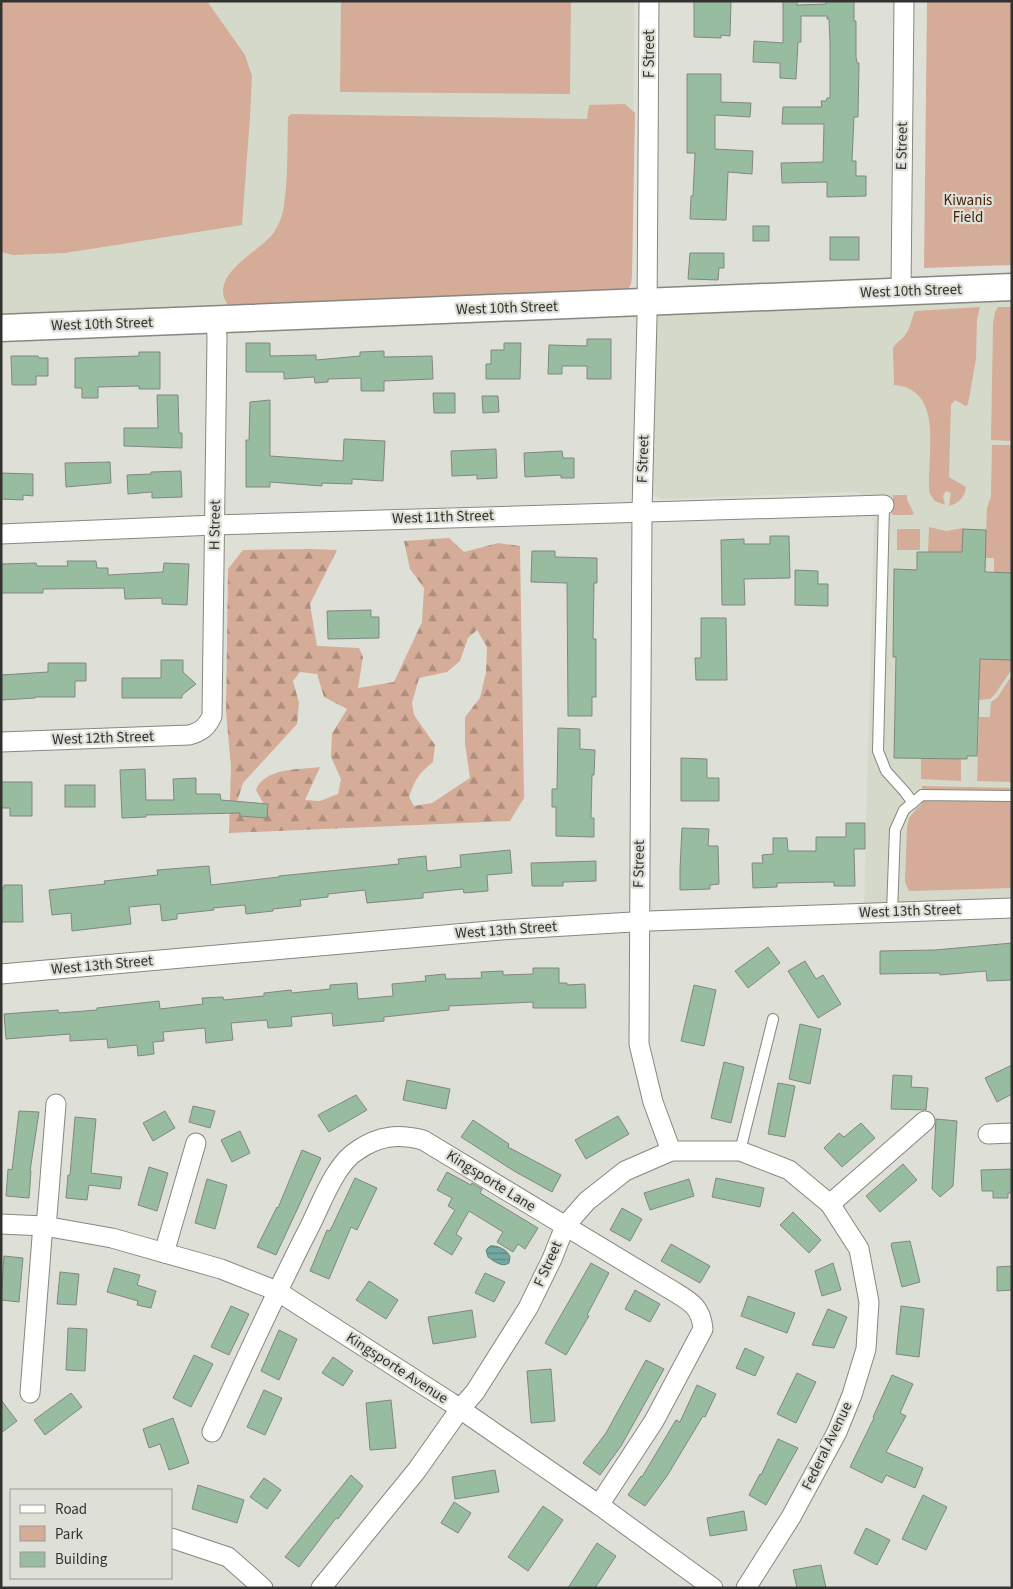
<svg xmlns="http://www.w3.org/2000/svg" width="1013" height="1589" font-family="'Source Sans 3',sans-serif">
<style>
.built{fill:#d5d9c9}
.green{fill:#d5ac98}
.forest{fill:url(#forest-firs);fill-rule:evenodd}
.water{fill:url(#water-rules);stroke:#60857f}
.building{fill:#98bc9f;stroke:#808782}
.lines{fill:none;stroke-linecap:round;stroke-linejoin:round}
.lane-casing{stroke:#86877f;stroke-width:12}
.street-casing{stroke:#86877f;stroke-width:21}
.secondary-casing{stroke:#86877f;stroke-width:29}
.lane{stroke:#fff;stroke-width:10}
.street{stroke:#fff;stroke-width:19}
.secondary{stroke:#fff;stroke-width:26}
.labels{text-anchor:middle;dominant-baseline:central;stroke-width:4.5;stroke-linejoin:round;paint-order:stroke}
.street-label{font-size:15px;fill:#323330;stroke:#dee0d8}
.park-label{font-size:15px;fill:#461e08;stroke:#dee0d8}
</style>
<defs>
<pattern id="forest-firs" width="22" height="20" patternUnits="userSpaceOnUse" patternTransform="scale(1.25)"><rect width="22" height="20" fill="#d5ac98"/><path d="M5 1l3.5 6h-7zM16 11l3.5 6h-7z" fill="#ad8d7c"/></pattern>
<pattern id="water-rules" width="6" height="5" patternUnits="userSpaceOnUse" patternTransform="scale(1.25)"><rect width="6" height="5" fill="#74a8a1"/><path d="M0 2.5h6" fill="none" stroke="#608984"/></pattern>
</defs>
<rect width="100%" height="100%" fill="#dee0d8"/>
<g class="built">
<polygon points="1,1 635,1 632,283 626,289 1,316"/>
<polygon points="1012,298 1012,898 864,904 874,521 860,492 661,499 652,494 655,320 657,315 663,312"/>
</g>
<g class="green">
<polygon points="1,1 207,1 245,55 252,76 250,117 242,225 65,253 13,255 1,252"/>
<polygon points="341,1 571,1 570,94 340,92"/>
<polygon points="927,1 1012,1 1012,265 924,268"/>
<path d="M625 104 635 113 632 275C631 283 632 288 623 291L229 306C207 279 252 255 268 239 273 235 276 229 279 223 289 206 287 140 288 117L291 114 587 119 589 105Z"/>
<path d="M980 307 977 319 976 359 968 404 966 406 955 400 951 405 949 477 966 487C965 497 959 503 949 506L951 493 946 491 943 496 945 505 935 501 930 494C925 460 947 389 894 385L893 348C896 342 901 341 905 335 911 328 911 319 915 311Z"/>
<polygon points="998,307 1012,307 1012,441 991,440 993,324 995,312"/>
<polygon points="992,445 1012,445 1012,573 994,572 994,558 985,558 987,508 991,496"/>
<polygon points="893,495 907,495 907,499 914,514 911,515 892,515"/>
<polygon points="929,527 946,531 963,528 964,552 928,552"/>
<rect x="897" y="529" width="23" height="21"/>
<polygon points="980,659 1012,660 1012,669 995,694 990,699 979,700"/>
<polygon points="1012,675 1012,782 977,781 979,717 990,717 991,702 997,698"/>
<polygon points="921,758 961,759 961,781 921,779"/>
<polygon points="922,786 1012,788 1012,888 909,891 905,882 907,827 909,818 916,809 921,805"/>
</g>
<path class="forest" d="M449 538 464 552 498 543 520 546 524 798 510 821 229 833 231 767 226 712 228 569 243 550 310 549 337 550 310 604 317 646 359 648 363 657 358 688 394 682 422 622 424 588 410 569 404 541ZM477 630 487 647 486 672 480 698 465 717V744L470 778 432 803 414 806 409 797C415 780 418 774 433 762L435 745 414 715 412 703 419 678 447 672 460 661 468 638ZM300 672 317 674 324 697 347 709 332 734 331 757 341 779 338 794 320 801 305 800 320 767C299 770 265 767 256 790L265 806 250 817 234 811 243 783 297 724 299 703 293 681Z"/>
<path class="water" d="M490 1246C497 1245 508 1250 510 1257L509 1263C502 1268 494 1261 488 1257L486 1250Z"/>
<g class="building">
<polygon points="694,1 731,1 730,36 721,35 721,38 694,37"/>
<polygon points="783,1 797,1 797,5 826,4 826,1 854,1 854,21 856,21 856,57 857,63 859,63 858,117 854,117 852,161 856,161 856,176 866,176 866,196 827,197 827,182 782,183 781,163 823,162 824,124 782,124 783,107 822,107 821,101 826,101 827,98 830,98 830,43 829,19 827,19 827,16 801,16 801,42 798,42 796,79 780,78 780,63 753,62 754,41 783,43"/>
<polygon points="687,74 721,74 721,102 751,103 750,117 715,115 715,149 753,151 752,174 728,172 726,220 690,219 691,196 693,196 695,153 687,153"/>
<rect x="753" y="226" width="16" height="15"/>
<rect x="830" y="237" width="29" height="23"/>
<polygon points="690,253 724,253 724,268 719,268 718,280 688,279"/>
<polygon points="587,339 611,339 611,379 587,379 587,366 562,366 562,374 548,374 549,345 587,346"/>
<polygon points="246,343 270,343 270,356 316,355 316,360 360,356 360,352 384,351 384,357 432,356 433,379 384,381 384,391 361,391 361,378 328,379 328,382 315,383 314,377 284,379 284,372 246,372"/>
<polygon points="504,343 521,343 520,379 486,379 486,364 491,364 491,350 504,350"/>
<polygon points="139,352 160,352 160,389 139,389 139,386 98,387 98,398 82,398 82,388 75,388 75,358 139,356"/>
<polygon points="11,356 38,356 39,358 48,358 48,376 36,376 36,385 12,385"/>
<polygon points="433,393 455,393 455,413 434,413"/>
<polygon points="157,395 178,395 179,433 182,433 182,448 124,446 124,428 158,428"/>
<polygon points="482,396 498,396 499,412 483,413"/>
<polygon points="270,400 270,456 343,461 344,439 385,441 383,481 352,479 352,484 322,483 322,486 270,482 270,487 246,487 246,440 249,440 250,402"/>
<polygon points="496,449 497,478 477,479 477,475 452,476 451,451"/>
<polygon points="562,451 563,458 574,458 574,478 561,478 561,475 525,477 524,453"/>
<polygon points="110,462 111,483 66,487 65,463"/>
<polygon points="181,471 182,497 152,498 152,492 128,494 127,475 151,474 151,472"/>
<polygon points="1,473 33,474 33,496 23,495 23,500 1,499"/>
<polygon points="963,529 986,530 985,572 1012,573 1012,660 980,659 977,756 967,756 967,759 894,758 896,657 893,657 894,569 917,570 917,552 962,552"/>
<polygon points="770,536 789,536 790,578 744,579 745,605 722,605 721,540 744,539 744,544 770,544"/>
<polygon points="532,551 555,551 555,557 597,558 597,583 594,583 593,639 596,639 596,697 592,697 592,716 568,716 567,583 531,582"/>
<polygon points="67,561 96,561 97,568 108,568 108,575 163,572 164,563 189,564 187,605 162,604 162,598 125,599 124,588 43,589 43,593 1,593 1,564 36,563 37,566 68,566"/>
<polygon points="795,570 818,571 818,584 828,584 828,606 795,605"/>
<polygon points="371,610 371,617 379,617 379,638 328,639 327,611"/>
<polygon points="701,618 726,618 727,680 696,680 695,658 701,658"/>
<polygon points="161,660 183,660 183,672 196,684 182,695 182,698 122,698 122,678 161,678"/>
<polygon points="48,663 86,663 86,681 75,681 75,697 35,697 35,698 1,700 1,675 48,672"/>
<polygon points="558,728 580,729 580,749 595,750 594,775 592,775 591,818 594,818 594,837 556,836 556,807 552,807 552,789 557,789"/>
<polygon points="681,758 707,759 707,778 719,778 719,801 681,801"/>
<polygon points="145,769 146,800 174,800 173,779 196,778 196,794 220,794 221,800 268,804 267,818 240,816 240,813 146,815 146,817 122,818 120,770"/>
<polygon points="1,782 32,782 32,816 10,816 10,808 1,808"/>
<rect x="65" y="785" width="30" height="22"/>
<polygon points="846,823 865,823 865,849 854,849 855,886 834,886 834,882 777,883 777,887 753,888 752,863 763,863 762,855 773,854 773,838 787,838 788,851 816,851 816,837 846,837"/>
<polygon points="682,828 709,829 708,846 718,846 719,884 710,885 710,889 680,890 680,869"/>
<polygon points="510,850 512,873 487,875 488,891 464,893 463,889 423,893 423,898 367,903 365,890 328,894 328,897 300,900 301,906 273,909 273,911 246,914 245,905 213,908 214,910 177,914 177,919 162,921 160,904 129,907 131,924 72,931 71,913 52,915 49,890 105,884 104,881 158,875 157,870 209,866 211,885 279,877 279,876 399,864 398,859 426,856 427,871 461,867 460,855"/>
<polygon points="596,861 596,881 563,882 563,886 532,886 531,863"/>
<polygon points="4,885 22,885 23,922 2,922 1,888 4,888"/>
<polygon points="1012,943 1012,980 987,981 986,971 940,975 939,973 880,974 880,951 935,950"/>
<polygon points="768,947 780,963 748,988 735,971"/>
<polygon points="805,961 816,979 823,975 841,1004 818,1018 788,971"/>
<polygon points="533,968 559,968 559,983 567,983 567,985 585,984 586,1008 533,1008 533,1002 449,1006 449,1010 384,1017 384,1021 333,1026 332,1013 291,1017 292,1026 268,1028 267,1020 231,1023 233,1040 206,1043 205,1028 163,1032 164,1041 153,1042 154,1054 138,1056 137,1045 108,1048 107,1039 70,1041 70,1034 6,1039 4,1014 58,1010 59,1013 97,1010 97,1008 159,1001 160,1009 203,1004 202,998 223,997 224,1000 264,996 264,993 291,990 292,993 330,989 330,985 357,983 358,999 393,996 392,984 426,981 425,976 445,974 446,979 482,978 481,972 503,971 503,975 533,974"/>
<polygon points="694,985 716,990 704,1046 681,1041"/>
<polygon points="800,1024 821,1029 810,1084 789,1079"/>
<polygon points="724,1062 744,1067 731,1123 711,1118"/>
<polygon points="1012,1065 1012,1094 997,1102 985,1078"/>
<polygon points="893,1075 912,1076 911,1087 928,1088 926,1110 891,1109"/>
<polygon points="407,1080 450,1089 446,1109 403,1100"/>
<polygon points="778,1083 795,1086 785,1137 768,1134"/>
<polygon points="356,1095 367,1110 329,1132 318,1115"/>
<polygon points="193,1106 215,1111 210,1128 189,1122"/>
<polygon points="19,1111 39,1112 30,1171 31,1171 29,1198 6,1196 8,1169 12,1170"/>
<polygon points="165,1111 175,1128 153,1141 143,1123"/>
<polygon points="618,1116 629,1134 586,1159 575,1140"/>
<polygon points="75,1117 96,1119 91,1173 122,1177 120,1189 89,1185 87,1200 66,1198 68,1175 70,1175"/>
<polygon points="936,1119 957,1121 953,1186 940,1197 932,1189"/>
<polygon points="473,1120 509,1144 508,1147 561,1175 552,1192 514,1171 461,1137"/>
<polygon points="861,1123 875,1138 842,1167 824,1148 839,1133 844,1137"/>
<polygon points="240,1131 250,1153 232,1162 221,1140"/>
<polygon points="302,1150 321,1158 276,1255 257,1247 277,1207 278,1208"/>
<polygon points="903,1164 917,1180 880,1212 866,1196"/>
<polygon points="149,1167 168,1173 157,1211 138,1205"/>
<polygon points="1012,1169 1012,1193 1008,1193 1008,1198 993,1198 993,1191 982,1191 981,1170"/>
<polygon points="447,1172 471,1185 472,1183 482,1189 480,1193 538,1228 525,1249 518,1244 513,1252 497,1242 503,1232 469,1211 456,1234 462,1238 452,1255 434,1244 455,1210 448,1206 452,1198 437,1190"/>
<polygon points="355,1178 377,1188 357,1230 351,1227 329,1279 310,1271 327,1230 330,1231"/>
<polygon points="716,1178 764,1188 760,1207 712,1197"/>
<polygon points="207,1179 227,1185 215,1229 195,1223"/>
<polygon points="689,1179 694,1196 650,1210 644,1193"/>
<polygon points="622,1208 642,1219 630,1241 610,1230"/>
<polygon points="793,1212 821,1240 809,1253 780,1225"/>
<polygon points="910,1241 920,1282 902,1287 891,1245 892,1243"/>
<polygon points="671,1244 710,1266 700,1283 661,1261"/>
<polygon points="4,1256 23,1258 19,1302 1,1300"/>
<polygon points="591,1263 609,1273 587,1315 589,1316 566,1355 545,1343"/>
<polygon points="833,1263 841,1290 822,1296 815,1271"/>
<polygon points="1012,1266 1012,1290 997,1291 997,1267"/>
<polygon points="114,1268 140,1275 137,1285 156,1291 151,1308 137,1305 138,1301 107,1292"/>
<polygon points="60,1272 79,1274 76,1305 57,1304"/>
<polygon points="485,1273 505,1282 494,1302 475,1293"/>
<polygon points="369,1281 398,1300 386,1319 356,1300"/>
<polygon points="635,1290 660,1304 650,1322 625,1309"/>
<polygon points="748,1296 795,1313 787,1333 741,1316"/>
<polygon points="231,1306 249,1314 229,1355 211,1347"/>
<polygon points="901,1306 924,1309 919,1357 896,1354"/>
<polygon points="828,1309 847,1317 834,1348 812,1345"/>
<polygon points="472,1310 476,1337 433,1344 428,1317"/>
<polygon points="68,1328 87,1329 85,1371 66,1370"/>
<polygon points="279,1330 297,1339 279,1380 261,1371"/>
<polygon points="745,1348 764,1357 755,1376 736,1368"/>
<polygon points="194,1355 213,1364 191,1407 173,1398"/>
<polygon points="333,1357 353,1371 343,1386 322,1373"/>
<polygon points="646,1360 664,1369 621,1446 600,1475 583,1463 606,1433"/>
<polygon points="551,1369 555,1421 531,1423 527,1371"/>
<polygon points="797,1373 816,1382 796,1423 777,1414"/>
<polygon points="892,1375 913,1384 900,1413 906,1416 886,1452 923,1468 915,1488 886,1475 882,1483 850,1467 874,1418 873,1417"/>
<polygon points="697,1385 716,1394 705,1417 703,1416 667,1476 645,1506 628,1495 641,1476 642,1477 676,1420 680,1422"/>
<polygon points="264,1390 282,1398 265,1435 247,1427"/>
<polygon points="71,1393 82,1407 45,1435 34,1420"/>
<polygon points="1,1400 17,1421 1,1433"/>
<polygon points="391,1400 396,1448 370,1450 366,1403"/>
<polygon points="173,1418 189,1463 169,1470 160,1444 149,1448 143,1429"/>
<polygon points="778,1439 798,1448 766,1505 749,1495 760,1474 761,1475"/>
<polygon points="495,1470 499,1492 455,1499 452,1477"/>
<polygon points="351,1475 363,1486 338,1519 336,1518 299,1567 285,1557"/>
<polygon points="264,1478 281,1490 267,1509 250,1497"/>
<polygon points="198,1485 244,1500 237,1523 192,1509"/>
<polygon points="923,1495 947,1507 926,1550 902,1539"/>
<polygon points="454,1502 471,1513 458,1533 441,1523"/>
<polygon points="543,1506 563,1520 528,1571 508,1557"/>
<polygon points="744,1511 747,1530 710,1536 707,1518"/>
<polygon points="866,1528 890,1540 877,1565 854,1553"/>
<polygon points="597,1543 616,1556 595,1588 568,1588"/>
<polygon points="821,1565 826,1588 797,1588 793,1570"/>
</g>
<g class="lines">
<g class="lane-casing">
<g id="lane">
<polyline points="884,505 878,751 886,771 905,792 913,803"/>
<polyline points="892,912 895,830 904,810 922,795 1012,796"/>
<polyline points="740,1151 773,1019"/>
</g>
</g>
<g class="street-casing">
<g id="street">
<polyline points="649,1 647,318 642,511 639,1044 653,1102 671,1151"/>
<polyline points="901,291 904,1"/>
<polyline points="1,534 215,525 884,505"/>
<path d="M1 742 189 735C201 732 207 727 212 716L217 337 216 320"/>
<polyline points="1,974 501,930 649,921 1012,908"/>
<polyline points="988,1134 1012,1133"/>
<polyline points="830,1204 925,1121"/>
<polyline points="1,1224 44,1226 112,1238 221,1269 277,1291 450,1402 599,1505 713,1588"/>
<polyline points="164,1253 196,1143"/>
<polyline points="30,1393 42,1237 47,1216 56,1104"/>
<path d="M212 1432C244 1363 275 1294 310 1226 322 1202 335 1164 358 1150 380 1135 399 1134 423 1140L673 1291C691 1302 701 1307 703 1329L654 1421 599 1505"/>
<polyline points="171,1538 228,1557 263,1588"/>
<polyline points="321,1588 417,1470 460,1409 475,1392 528,1308 552,1259 565,1226 587,1201 625,1171 671,1151 740,1151 789,1170 830,1204 859,1249 869,1302 866,1349 852,1395 837,1432 791,1517 746,1588"/>
</g>
</g>
<g class="secondary-casing">
<polyline id="secondary" points="1,328 1012,287"/>
</g>
<use href="#lane" class="lane"/>
<use href="#street" class="street"/>
<use href="#secondary" class="secondary"/>
</g>
<g class="labels">
<g class="street-label">
<text transform="translate(649 54) rotate(-90)">F Street</text>
<text transform="translate(902 146) rotate(-89)">E Street</text>
<text transform="translate(911 291) rotate(-2)">West 10th Street</text>
<text transform="translate(507 308) rotate(-2)">West 10th Street</text>
<text transform="translate(102 324) rotate(-2)">West 10th Street</text>
<text transform="translate(643 459) rotate(-88)">F Street</text>
<text transform="translate(443 517) rotate(-2)">West 11th Street</text>
<text transform="translate(215 525) rotate(-89)">H Street</text>
<text transform="translate(103 738) rotate(-2)">West 12th Street</text>
<text transform="translate(639 864) rotate(-89)">F Street</text>
<text transform="translate(910 911) rotate(-2)">West 13th Street</text>
<text transform="translate(506 930) rotate(-4)">West 13th Street</text>
<text transform="translate(102 965) rotate(-5)">West 13th Street</text>
<text transform="translate(491 1181) rotate(32)">Kingsporte Lane</text>
<text transform="translate(548 1264) rotate(-66)">F Street</text>
<text transform="translate(397 1368) rotate(33)">Kingsporte Avenue</text>
<text transform="translate(827 1446) rotate(-64)">Federal Avenue</text>
</g>
<g class="park-label">
<text x="968" y="200">Kiwanis<tspan x="968" dy="17">Field</tspan></text>
</g>
</g>
<rect width="1013" height="1589" fill="none" stroke="#323330" stroke-width="5"/>
<rect x="10" y="1489" width="162" height="90" fill="#dee0d8" stroke="#999b95"/>
<rect x="20" y="1505" width="25" height="8" fill="#ffffff" stroke="#999b95"/>
<text x="55" y="1514" font-size="15" fill="#323330">Road</text>
<rect x="20" y="1526" width="25" height="15" fill="#d5ac98" stroke="#999b95"/>
<text x="55" y="1539" font-size="15" fill="#323330">Park</text>
<rect x="20" y="1552" width="25" height="15" fill="#98bc9f" stroke="#999b95"/>
<text x="55" y="1564" font-size="15" fill="#323330">Building</text>
</svg>
